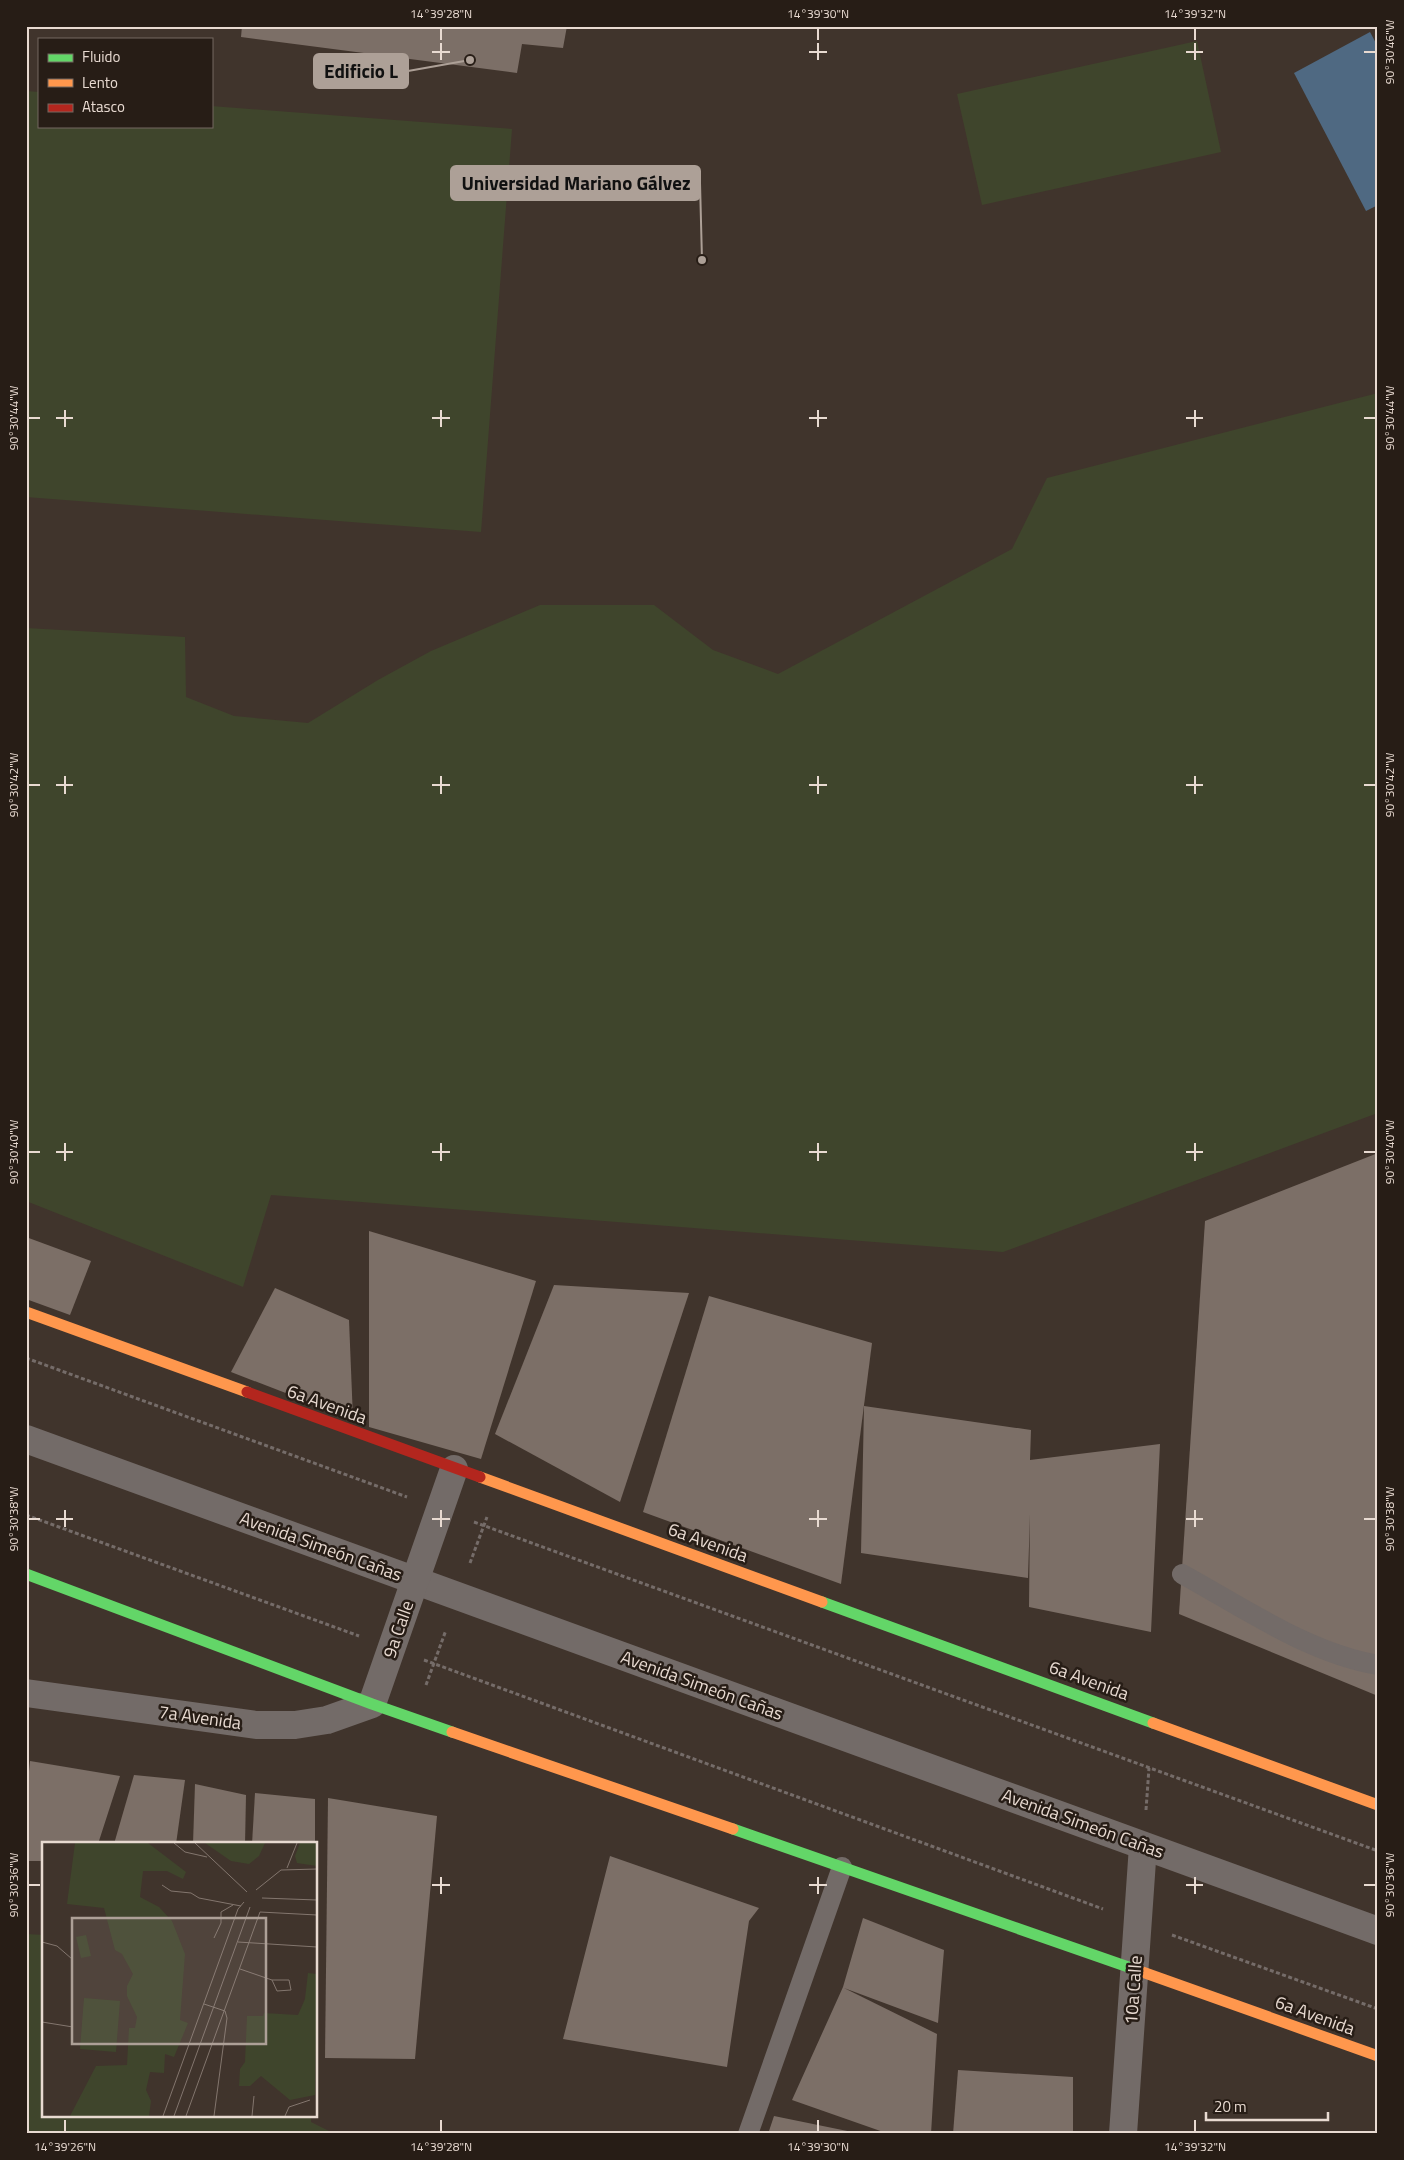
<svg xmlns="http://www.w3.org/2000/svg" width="1404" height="2160" font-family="'Titillium Web',sans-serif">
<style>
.green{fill:#3f452c}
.water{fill:#4f6982}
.building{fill:#7c6f67}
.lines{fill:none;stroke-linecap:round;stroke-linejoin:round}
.path{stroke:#756c69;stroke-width:3;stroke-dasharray:4 2.5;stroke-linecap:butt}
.lane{stroke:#736b68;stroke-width:20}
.street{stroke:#736b68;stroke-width:28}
.fast{stroke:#63d668;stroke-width:11}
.slow{stroke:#ff974d;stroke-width:11}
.jam{stroke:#b3261e;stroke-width:11}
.ticks{fill:none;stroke:#e8dad1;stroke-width:2}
.labels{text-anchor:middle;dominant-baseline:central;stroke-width:5;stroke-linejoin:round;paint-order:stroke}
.street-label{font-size:18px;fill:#e8dad1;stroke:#271d16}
.inset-road{fill:none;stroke:#83766e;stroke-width:1}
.view{fill:#ada097;fill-opacity:0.15;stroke:#ada097;stroke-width:2.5}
.inset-edge{fill:none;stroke:#e8dad1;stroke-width:2.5}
.leader{fill:none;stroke:#ada097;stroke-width:2}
.callout-dot{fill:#ada097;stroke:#271d16;stroke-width:2}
.callout{fill:#ada097;stroke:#ada097;stroke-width:2}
.callout-label{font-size:19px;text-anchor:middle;font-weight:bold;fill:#111}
.neatline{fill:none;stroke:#e8dad1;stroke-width:2}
.ticks-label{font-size:12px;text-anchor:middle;fill:#e8dad1}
</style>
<rect width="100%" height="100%" fill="#40342c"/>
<g class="green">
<polygon points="1197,41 1221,152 982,205 957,94"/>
<polygon points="26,91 39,92 39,126 211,126 211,106 512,129 481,532 26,497"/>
<polygon points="1378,393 1378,1112 1375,1114 1003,1252 271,1195 243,1287 26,1201 26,628 185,637 186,697 234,716 308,723 378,680 431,651 540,605 654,605 713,650 778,674 1012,549 1047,478"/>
<polygon points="26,1934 44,1935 44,2116 311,2116 311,2122 335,2134 26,2134"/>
</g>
<polygon class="water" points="1370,32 1378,47 1378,205 1366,211 1294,73"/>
<g class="building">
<polygon points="242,26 567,26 563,48 522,44 517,73 241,37"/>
<polygon points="1378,1153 1378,1696 1179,1614 1205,1221"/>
<polygon points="369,1231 536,1281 481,1459 369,1427"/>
<polygon points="26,1237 91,1261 70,1315 26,1299"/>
<polygon points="554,1285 689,1293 620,1502 495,1434"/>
<polygon points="275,1288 349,1320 353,1419 231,1372"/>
<polygon points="709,1296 872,1343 841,1584 643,1512"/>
<polygon points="864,1406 1031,1430 1030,1460 1160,1444 1151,1632 1029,1607 1030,1514 1028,1578 861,1553"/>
<polygon points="30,1761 120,1776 98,1844 44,1844 44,1861 26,1861 26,1803"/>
<polygon points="134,1775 185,1780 176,1844 114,1844"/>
<polygon points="195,1784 246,1795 245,1844 193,1844"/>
<polygon points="255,1793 315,1799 315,1844 252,1844"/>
<polygon points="328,1798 437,1816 415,2059 325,2058"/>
<polygon points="610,1856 759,1908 749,1921 727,2067 563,2039"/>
<polygon points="863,1918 944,1950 938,2023 844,1988 937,2034 931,2134 889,2134 792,2100 843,1987"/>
<polygon points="958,2070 1073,2077 1073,2134 953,2134"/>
<polygon points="774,2116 857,2133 857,2134 768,2134"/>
</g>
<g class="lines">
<g class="path">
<polyline points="26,1358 407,1497"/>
<polyline points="26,1515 359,1636"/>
<polyline points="474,1522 1378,1851"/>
<polyline points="470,1563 487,1517"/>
<polyline points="424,1660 1103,1909"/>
<polyline points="426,1685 446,1630"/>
<polyline points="1146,1810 1149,1768"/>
<polyline points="1172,1935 1378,2009"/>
</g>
<g class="lane">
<path d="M1182 1574C1244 1608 1308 1653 1378 1665"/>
<polyline points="748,2134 842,1867"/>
</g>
<g class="street">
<polyline points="26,1439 1378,1931"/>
<polyline points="26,1693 256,1725 295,1725 327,1720 372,1704 454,1469"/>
<polyline points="1123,2134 1143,1846"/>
</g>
<g class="fast">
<polyline points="26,1574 372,1704 452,1732"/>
<polyline points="822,1602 1153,1723"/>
<polyline points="733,1829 1134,1969"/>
</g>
<g class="slow">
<polyline points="26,1312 247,1392"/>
<polyline points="480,1477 822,1602"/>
<polyline points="1153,1723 1378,1805"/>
<polyline points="452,1732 733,1829"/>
<polyline points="1134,1969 1378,2056"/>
</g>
<polyline class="jam" points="247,1392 480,1477"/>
</g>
<path class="ticks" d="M441 28V40M818 28V40M1195 28V40M441 43V60M818 43V60M1195 43V60M432 52H450M809 52H827M1186 52H1203M1364 52H1376M65 410V427M441 410V427M818 410V427M1195 410V427M28 418H40M56 418H73M432 418H450M809 418H827M1186 418H1203M1364 418H1376M65 776V794M441 776V794M818 776V794M1195 776V794M28 785H40M56 785H73M432 785H450M809 785H827M1186 785H1203M1364 785H1376M65 1143V1161M441 1143V1161M818 1143V1161M1195 1143V1161M28 1152H40M56 1152H73M432 1152H450M809 1152H827M1186 1152H1203M1364 1152H1376M65 1510V1527M441 1510V1527M818 1510V1527M1195 1510V1527M28 1519H40M56 1519H73M432 1519H450M809 1519H827M1186 1519H1203M1364 1519H1376M441 1877V1894M818 1877V1894M1195 1877V1894M28 1885H40M432 1885H450M809 1885H827M1186 1885H1203M1364 1885H1376M65 2120V2132M441 2120V2132M818 2120V2132M1195 2120V2132"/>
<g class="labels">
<g class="street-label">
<text transform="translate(327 1404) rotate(20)">6a Avenida</text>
<text transform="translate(708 1542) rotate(20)">6a Avenida</text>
<text transform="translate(321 1546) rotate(20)">Avenida Simeón Cañas</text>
<text transform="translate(398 1629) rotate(-71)">9a Calle</text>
<text transform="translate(1089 1680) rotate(20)">6a Avenida</text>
<text transform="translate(702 1685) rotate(20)">Avenida Simeón Cañas</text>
<text transform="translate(200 1717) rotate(8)">7a Avenida</text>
<text transform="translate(1083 1823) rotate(20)">Avenida Simeón Cañas</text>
<text transform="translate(1133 1990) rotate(-86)">10a Calle</text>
<text transform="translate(1315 2015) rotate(20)">6a Avenida</text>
</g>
</g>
<g transform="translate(42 1842)">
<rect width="275" height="275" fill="#40342c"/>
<path d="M33 1H106L144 30 141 37 125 29H101L98 55 117 65 130 79 143 112 138 178 146 181 132 215 123 212 122 231 108 230 104 248 109 259 107 274H28L54 224 85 223 87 186H93L95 175 85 154V144L91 132 80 112 73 108 62 66 25 62ZM163 1H223L217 14 207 22 189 19ZM258 1H275V24L255 21 253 14ZM44 93 49 114 39 116 34 95ZM266 131 275 132 273 253 248 258 219 234 208 244H197L198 227 203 220 205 174H221L222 171 256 173 263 157ZM42 156 78 159 74 210 38 207Z" fill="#3f452c"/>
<path class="inset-road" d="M132 1 143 10 165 15M153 1 205 50M245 26 255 1M120 43 129 49 149 51 157 56 199 64M214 48 239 28 275 27M220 56 275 58M218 70 275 73M172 96 179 81V70L191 63M0 100 15 104 30 117M196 100 275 105M198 127 230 138H247L249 148 235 149 230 138M162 162 183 169 185 176 172 274M0 180 31 185M121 274 196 67 202 60M132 274 208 65M144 274 218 70M210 274 212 254M243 274 247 265 268 258"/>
<path class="view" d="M30 76H224V202H30Z"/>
<rect width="275" height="275" class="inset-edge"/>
</g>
<path class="leader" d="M470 60L408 71M702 260L700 183"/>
<g class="callout-dot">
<circle cx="470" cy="60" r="5"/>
<circle cx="702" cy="260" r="5"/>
</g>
<g class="callout">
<rect x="314" y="54" width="94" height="34" rx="5"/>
<rect x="451" y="166" width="249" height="34" rx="5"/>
</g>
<g class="callout-label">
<text x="361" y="78">Edificio L</text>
<text x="576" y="190">Universidad Mariano Gálvez</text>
</g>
<rect width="1404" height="2160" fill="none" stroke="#271d16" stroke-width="55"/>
<rect x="38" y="38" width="175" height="90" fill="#271d16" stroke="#746961"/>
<rect x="48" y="54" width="25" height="8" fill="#63d668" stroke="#746961"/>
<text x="82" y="62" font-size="15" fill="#e8dad1">Fluido</text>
<rect x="48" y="79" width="25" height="8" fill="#ff974d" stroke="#746961"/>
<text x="82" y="88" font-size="15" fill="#e8dad1">Lento</text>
<rect x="48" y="104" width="25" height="8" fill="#b3261e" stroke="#746961"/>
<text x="82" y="112" font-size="15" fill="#e8dad1">Atasco</text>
<path d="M1206 2112v8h122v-8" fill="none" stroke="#e8dad1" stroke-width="2.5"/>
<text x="1214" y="2112" font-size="15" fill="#e8dad1" stroke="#271d16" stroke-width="4" paint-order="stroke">20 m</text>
<rect x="28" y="28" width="1348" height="2104" class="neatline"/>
<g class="ticks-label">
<text x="441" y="18">14°39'28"N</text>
<text x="818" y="18">14°39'30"N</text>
<text x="1195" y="18">14°39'32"N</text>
<text transform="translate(1390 52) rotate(-90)" y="4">90°30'46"W</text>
<text transform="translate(1390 418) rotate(-90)" y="4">90°30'44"W</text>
<text transform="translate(14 418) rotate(-90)" y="4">90°30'44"W</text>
<text transform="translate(14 785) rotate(-90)" y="4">90°30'42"W</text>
<text transform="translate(1390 785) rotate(-90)" y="4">90°30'42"W</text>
<text transform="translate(14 1152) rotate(-90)" y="4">90°30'40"W</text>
<text transform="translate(1390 1152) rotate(-90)" y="4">90°30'40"W</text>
<text transform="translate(1390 1519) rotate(-90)" y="4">90°30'38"W</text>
<text transform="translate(14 1519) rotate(-90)" y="4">90°30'38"W</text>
<text transform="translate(1390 1885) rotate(-90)" y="4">90°30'36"W</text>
<text transform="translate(14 1885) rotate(-90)" y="4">90°30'36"W</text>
<text x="65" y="2151">14°39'26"N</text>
<text x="441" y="2151">14°39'28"N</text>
<text x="818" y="2151">14°39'30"N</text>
<text x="1195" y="2151">14°39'32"N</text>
</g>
</svg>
